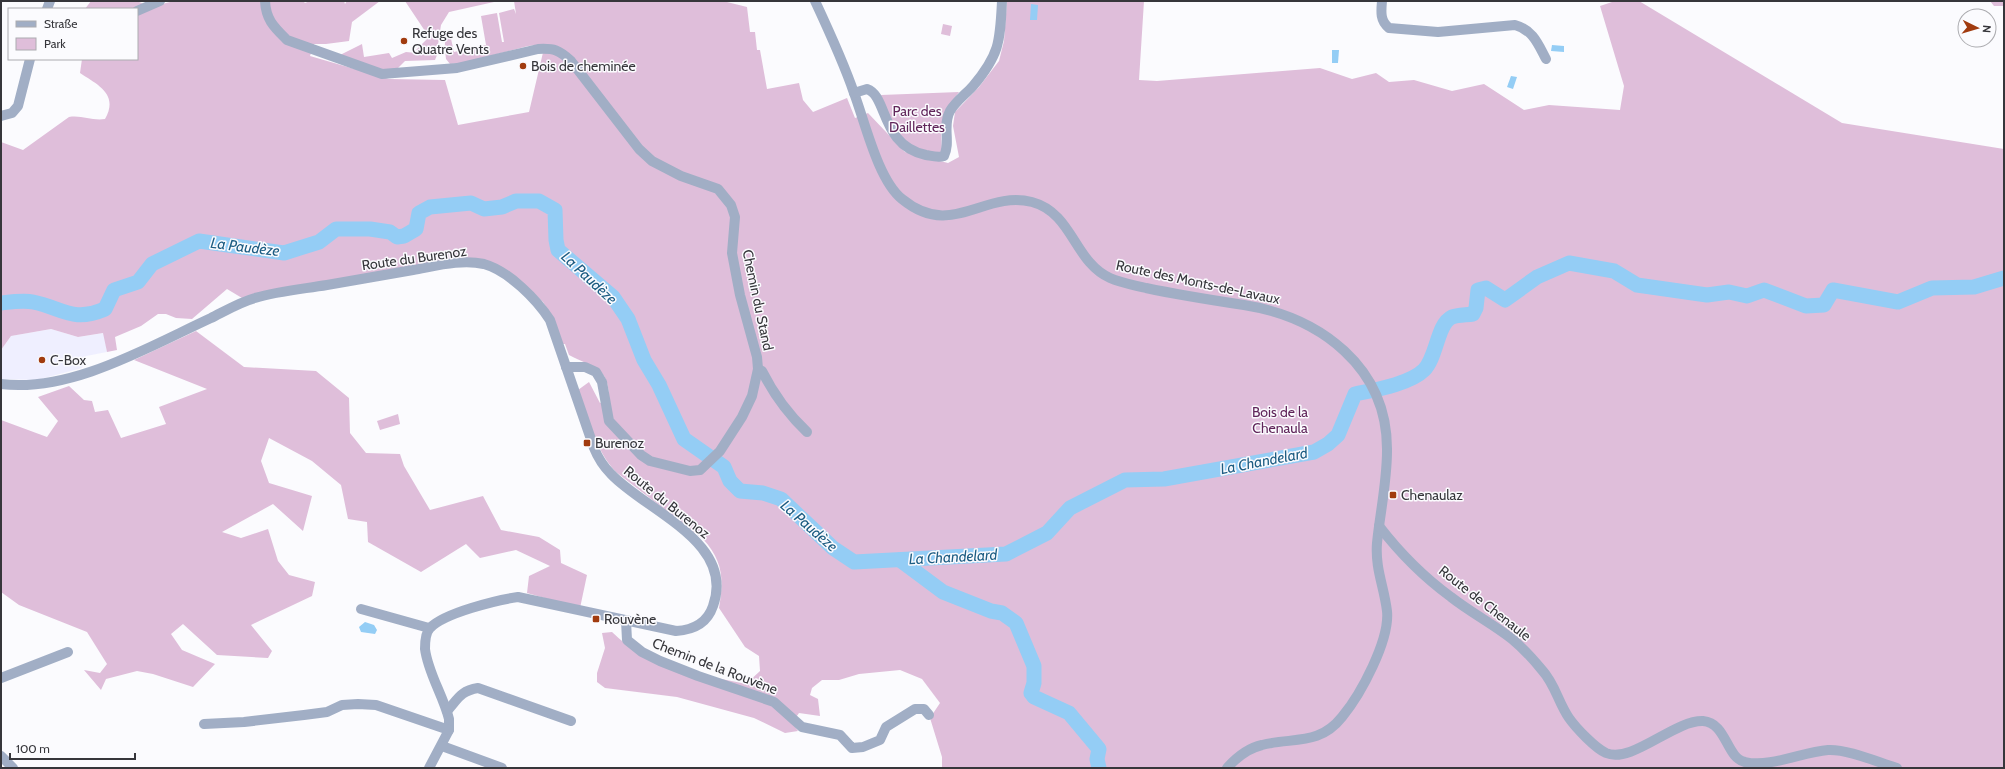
<svg xmlns="http://www.w3.org/2000/svg" width="2005" height="769" font-family="Cabin,sans-serif">
<style>
.built{fill:#efefff}
.green{fill:#dfbeda}
.water{fill:#94cdf5}
.lines{fill:none;stroke-linecap:round;stroke-linejoin:round}
.river{stroke:#94cdf5;stroke-width:15}
.minor{stroke:#a1aec5;stroke-width:10}
.poi-dot{fill:#a13b0f;stroke:#fbfbfe;stroke-width:1.5}
.labels{text-anchor:middle;dominant-baseline:central;stroke-width:3;stroke-linejoin:round;paint-order:stroke}
.poi-label{font-size:14px;fill:#36363b;stroke:#fbfbfe;text-anchor:start}
.park-label{font-size:14px;fill:#60255a;stroke:#fbfbfe}
.street-label{font-size:14px;fill:#36363b;stroke:#fbfbfe}
.water-label{font-size:15px;font-style:italic;fill:#1d5d83;stroke:#fbfbfe}
</style>
<rect width="100%" height="100%" fill="#fbfbfe"/>
<polygon class="built" points="51,329 78,337 104,333 107,352 86,356 82,368 37,380 1,379 1,350 11,336"/>
<g class="green">
<path d="M91 1H137L150 7 174 1H303L305 3 310 1H344L345 4 347 1H380L352 22 349 41 326 44H314L310 56 389 79 445 80 458 125 529 112 545 44 528 46 462 63 450 64 446 59C445 49 443 39 449 30L454 52 486 45 481 16 497 13 502 42H504L499 13 514 9 516 14 514 1H723L747 7 750 32H755L757 50H760L767 89 799 83 803 100 813 112 847 98 855 118 868 113 905 152 948 163 959 157 953 126 955 112 979 87 999 61 1004 41 1007 1H1144L1139 80 1157 81 1320 68 1352 79 1376 73 1389 82 1414 80 1452 91 1484 84 1524 110 1549 105 1620 110 1624 86 1600 6 1615 1H1639L1842 123 2004 149V768H942V757L930 718 940 703 922 679 900 670 859 674 839 680H822L812 688 810 695 818 699 820 716 799 713 792 723 798 731 785 733 754 718 677 697 605 688 597 682V673L605 648 602 633 612 632C649 669 697 673 746 684L760 671 759 656 745 647 719 608C724 579 723 561 703 539L616 472C595 450 588 418 578 390L589 382 600 403 609 399C609 366 593 368 569 355L565 344H562L552 316 543 302 512 274 482 259 242 298 227 289 192 319 176 318 166 314H158L141 326 115 337 117 350 107 352 103 333 78 337 51 329 11 336 1 350V142L23 150 69 117C82 115 92 121 105 119 119 94 98 85 80 73L82 59H137V9H85Z"/>
<polygon points="405,1 494,1 494,2 449,12 441,25 437,51 416,50 429,37"/>
<polygon points="1990,1 2004,1 2004,6 1994,6"/>
<polygon points="943,24 952,26 950,36 941,34"/>
<polygon points="362,44 364,57 389,53 392,58 406,52 437,55 435,60 405,61 397,69 387,71 338,56"/>
<polygon points="959,92 946,110 941,126 942,154 916,149 897,134 881,95"/>
<polygon points="196,331 244,367 316,371 349,398 350,433 366,453 400,454 404,466 430,510 483,496 501,530 539,537 560,550 561,563 587,575 580,608 527,593 529,576 550,566 516,550 480,558 466,544 421,572 368,542 367,522 348,519 341,485 312,461 269,438 261,461 269,483 312,496 303,531 273,504 222,532 241,538 268,529 278,561 289,575 315,582 312,596 251,625 272,651 268,658 217,655 183,624 171,634 182,650 215,664 193,687 153,674 137,671 106,679 101,690 84,670 100,673 107,664 87,632 19,605 1,592 1,420 47,437 58,421 38,397 69,386 84,400 92,401 95,412 108,410 121,438 166,424 159,407 207,389 134,360"/>
<polygon points="398,414 400,424 380,430 377,421"/>
</g>
<g class="water">
<polygon points="1031,4 1038,5 1037,20 1030,20"/>
<polygon points="1552,45 1564,46 1564,52 1551,51"/>
<polygon points="1332,50 1339,50 1338,63 1332,63"/>
<polygon points="1511,76 1517,77 1513,89 1507,87"/>
<polygon points="365,622 374,625 377,630 375,634 361,632 359,627"/>
</g>
<g class="lines">
<g class="river">
<path d="M1 303C10 302 24 300 33 302 63 308 72 323 105 309L114 290 138 282 152 264 199 241 284 253 319 242 336 229H370L390 232 397 237 404 236 416 229 419 213 430 207 471 203 484 209 502 207 516 201H539L555 210 556 240 558 250 613 297 628 319 644 360 659 385 684 439 724 467 730 481 740 491 763 493 781 499 833 548 854 562 1006 554 1047 533 1070 508 1125 480 1164 479 1314 452 1328 444 1338 435 1355 394C1374 390 1410 384 1424 370 1437 357 1437 324 1452 317 1457 315 1467 315 1473 314L1476 308 1478 290 1486 288 1505 300 1537 277 1569 263 1614 271 1637 285 1707 295 1729 292 1747 296 1764 290 1806 306 1824 305 1833 290 1898 302 1932 288 1974 287 2004 278"/>
<polyline points="900,560 943,592 991,611 1002,613 1016,623 1034,666 1034,683 1031,693 1034,697 1069,713 1099,749 1097,759 1099,768"/>
</g>
<g class="minor">
<path d="M265 1C266 20 274 27 287 40L382 74 457 68 538 49C554 48 559 50 571 61L639 149 652 161 681 176 718 189 731 205 735 217 732 253 740 295 757 357 758 369 752 396 742 417 720 451 700 470 690 471 650 461 641 455 609 421 602 382 596 372 585 367H566"/>
<path d="M815 1C829 31 843 61 854 93 865 122 878 180 902 199 952 240 983 190 1032 202 1073 213 1074 262 1110 278 1121 283 1134 285 1146 288 1179 295 1211 300 1244 305 1320 317 1388 367 1387 451 1387 482 1380 513 1377 543 1375 569 1384 586 1387 611 1390 640 1361 694 1342 717 1319 746 1293 737 1262 745 1248 748 1237 757 1227 768"/>
<path d="M1382 1C1381 12 1380 21 1389 28L1438 32 1515 25C1533 30 1538 44 1546 59"/>
<polyline points="47,9 50,1"/>
<polyline points="137,11 160,1"/>
<path d="M854 93 867 89C888 96 880 145 926 155 932 156 938 158 944 156 951 142 942 125 950 111 956 101 966 94 973 86 1000 54 1000 41 1002 1"/>
<polyline points="1,116 12,113 18,106 30,59"/>
<path d="M758 369 762 371C773 393 789 415 807 432"/>
<path d="M1 384C71 393 150 346 211 318 225 311 240 302 255 298 278 291 303 289 327 285 355 280 384 275 413 270 436 266 461 259 484 264 509 271 537 300 550 320L594 448C598 458 603 466 611 474 646 511 736 542 713 606 707 624 693 630 676 631L518 597C497 600 444 613 430 628 425 633 425 643 425 649 428 673 443 695 449 719V730L429 768"/>
<path d="M1379 526C1399 552 1425 578 1451 597 1470 612 1493 624 1512 639 1523 648 1533 659 1542 670 1555 684 1558 702 1569 718 1576 728 1595 748 1606 753 1632 764 1674 720 1703 721 1727 723 1726 758 1745 762 1770 768 1802 752 1828 750 1848 749 1877 762 1897 768"/>
<polyline points="361,609 429,628"/>
<polyline points="626,621 627,640 642,652 660,661 698,676 774,702 802,727 840,735 852,748 863,747 880,740 886,727 915,709 924,709 929,715"/>
<polyline points="1,678 68,652"/>
<path d="M447 711C458 699 460 691 478 688L571 721"/>
<polyline points="204,724 244,722 304,715 327,712 342,705 358,704 376,705 449,730"/>
<polyline points="442,746 502,768"/>
<polyline points="1,756 13,768"/>
</g>
</g>
<g class="poi-dot">
<circle cx="404" cy="41" r="4"/>
<circle cx="523" cy="66" r="4"/>
<circle cx="42" cy="360" r="4"/>
<rect x="583" y="439" width="8" height="8" rx="2"/>
<rect x="1389" y="491" width="8" height="8" rx="2"/>
<rect x="592" y="615" width="8" height="8" rx="2"/>
</g>
<g class="labels">
<g class="poi-label">
<text x="412" y="33">Refuge des<tspan x="412" dy="16">Quatre Vents</tspan></text>
<text x="531" y="66">Bois de cheminée</text>
<text x="50" y="360">C-Box</text>
<text x="595" y="443">Burenoz</text>
<text x="1401" y="495">Chenaulaz</text>
<text x="604" y="619">Rouvène</text>
</g>
<g class="park-label">
<text x="917" y="111">Parc des<tspan x="917" dy="16">Daillettes</tspan></text>
<text x="1280" y="412">Bois de la<tspan x="1280" dy="16">Chenaula</tspan></text>
</g>
<g class="street-label">
<text transform="translate(414 258) rotate(-8)">Route du Burenoz</text>
<text transform="translate(1198 282) rotate(12)">Route des Monts-de-Lavaux</text>
<text transform="translate(758 300) rotate(78)">Chemin du Stand</text>
<text transform="translate(667 502) rotate(39)">Route du Burenoz</text>
<text transform="translate(1485 603) rotate(38)">Route de Chenaule</text>
<text transform="translate(715 666) rotate(21)">Chemin de la Rouvène</text>
</g>
<g class="water-label">
<text transform="translate(245 247) rotate(7)">La Paudèze</text>
<text transform="translate(589 278) rotate(43)">La Paudèze</text>
<text transform="translate(1264 461) rotate(-11)">La Chandelard</text>
<text transform="translate(809 526) rotate(41)">La Paudèze</text>
<text transform="translate(953 557) rotate(-3)">La Chandelard</text>
</g>
</g>
<rect width="2005" height="769" fill="none" stroke="#36363b" stroke-width="4"/>
<rect x="8" y="8" width="130" height="52" fill="#fbfbfe" stroke="#acacb0"/>
<rect x="16" y="21" width="20" height="6" fill="#a1aec5" stroke="#acacb0"/>
<text x="44" y="28" font-size="12" fill="#36363b">Straße</text>
<rect x="16" y="38" width="20" height="12" fill="#dfbeda" stroke="#acacb0"/>
<text x="44" y="48" font-size="12" fill="#36363b">Park</text>
<g transform="translate(1977 28) rotate(95)"><circle r="19" fill="#fbfbfe" stroke="#acacb0"/>
<path d="M0-3L7 15L0 10L-7 15Z" fill="#a13b0f"/>
<text y="-6" font-size="11" font-weight="bold" text-anchor="middle" fill="#36363b">N</text>
</g>
<path d="M10 753v6h125v-6" fill="none" stroke="#36363b" stroke-width="2"/>
<text x="16" y="753" font-size="12" fill="#36363b" stroke="#fbfbfe" stroke-width="3" paint-order="stroke">100 m</text>
</svg>
